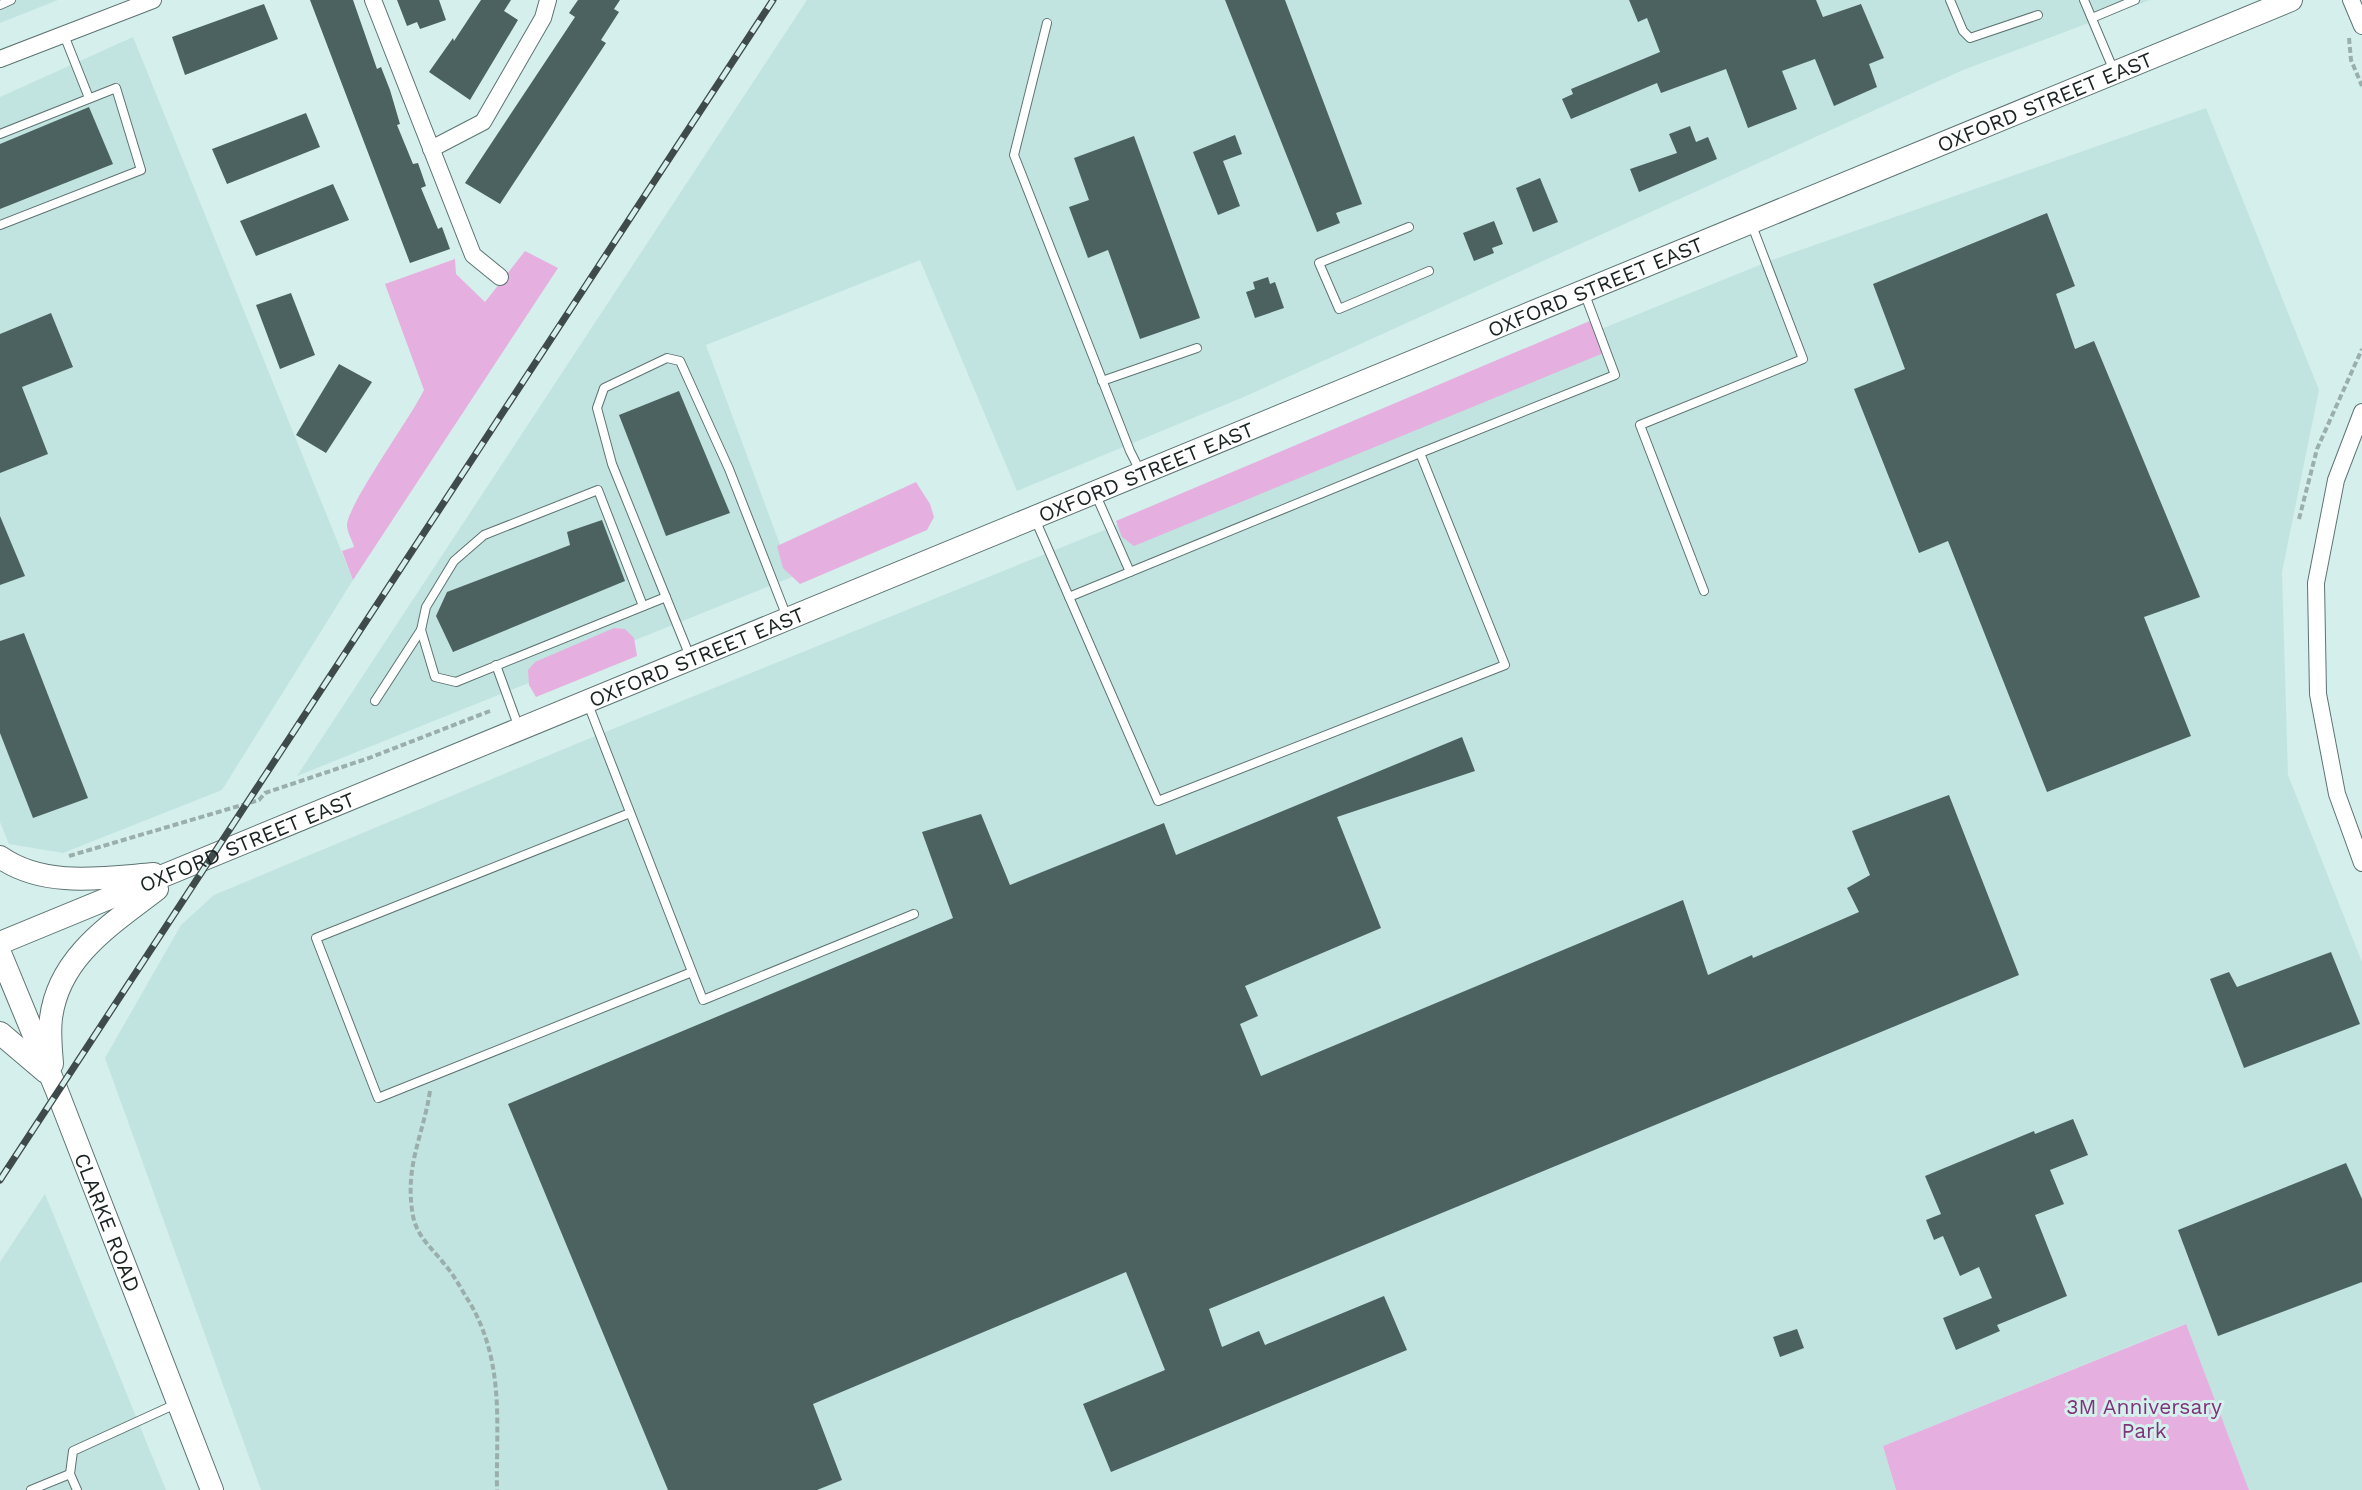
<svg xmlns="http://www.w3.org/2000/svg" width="2362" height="1490" font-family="'Work Sans',sans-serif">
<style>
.built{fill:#c1e4e0}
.green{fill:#e5b0df}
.building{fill:#4c6260}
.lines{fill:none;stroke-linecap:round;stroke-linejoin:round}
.lane-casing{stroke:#5d7472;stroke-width:10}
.street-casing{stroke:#5d7472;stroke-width:18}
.secondary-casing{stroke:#5d7472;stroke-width:24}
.path{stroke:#9aafac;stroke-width:4;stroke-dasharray:6 3;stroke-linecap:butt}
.lane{stroke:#fff;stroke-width:8}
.street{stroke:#fff;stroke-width:16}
.secondary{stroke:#fff;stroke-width:22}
.rail-casing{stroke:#3f4b4a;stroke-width:7}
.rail{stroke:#d5efec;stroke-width:4.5;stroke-dasharray:14;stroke-linecap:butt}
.labels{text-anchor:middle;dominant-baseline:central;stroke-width:6;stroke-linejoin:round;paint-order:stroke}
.street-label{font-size:21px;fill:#1b2423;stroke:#d5efec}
.park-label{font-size:21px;fill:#7d3478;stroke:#d5efec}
</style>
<rect width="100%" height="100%" fill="#d5efec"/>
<g class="built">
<polygon points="0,0 58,0 0,23"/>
<polygon points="807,0 2150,0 1963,70 1246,396 1017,491 920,260 706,345 792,577 297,776"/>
<polygon points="133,37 353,580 222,790 63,853 9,844 0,822 0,97"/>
<polygon points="2206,108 2319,390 2282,572 2288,775 2362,962 2362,1490 2249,1490 2185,1324 1883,1446 1896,1490 261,1490 105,1058 181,925 214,895 583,741 1772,260"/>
<polygon points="45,1194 166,1490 0,1490 0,1262"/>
</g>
<g class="green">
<path d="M525 251 558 268 353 580 342 551 354 547C352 540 347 532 347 525 348 504 411 417 424 390L385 284 455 259 456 274 485 302Z"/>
<polygon points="1592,320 1606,352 1134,546 1122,537 1116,521"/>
<polygon points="916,482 930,504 934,517 927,530 800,584 783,568 777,546"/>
<polygon points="614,628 625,629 634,638 637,656 536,697 529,685 528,670 535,662"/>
<polygon points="2186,1324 2249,1490 1896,1490 1883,1446"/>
</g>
<g class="building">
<polygon points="310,0 353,0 377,69 381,67 390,90 400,124 397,125 413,164 418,163 426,186 421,188 438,229 442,227 450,249 410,263"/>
<polygon points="397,0 439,0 446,20 420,29 417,22 407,26"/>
<polygon points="481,0 511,0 504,11 518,20 470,100 429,72 453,38 454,41"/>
<polygon points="578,0 620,0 614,9 619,12 601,40 606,43 500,204 465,183 575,17 569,13"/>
<polygon points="1225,0 1285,0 1362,204 1336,213 1340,223 1317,232"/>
<polygon points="1629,0 1816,0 1823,17 1861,4 1884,58 1869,64 1877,87 1834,106 1815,59 1782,71 1797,109 1748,128 1726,69 1661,93 1657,83 1571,119 1562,99 1573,94 1571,89 1660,52 1647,18 1638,22"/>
<polygon points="264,4 278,39 185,75 172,37"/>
<polygon points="89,107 113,164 0,209 0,144"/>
<polygon points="306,113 320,147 227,184 212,149"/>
<polygon points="1690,126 1696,142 1708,137 1717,159 1639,192 1630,169 1677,153 1669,134"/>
<polygon points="1235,135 1242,154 1223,161 1240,206 1218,215 1193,152"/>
<polygon points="1134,136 1200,318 1140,339 1108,250 1088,258 1069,207 1089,200 1074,158"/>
<polygon points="1540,178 1558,222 1533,232 1516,188"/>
<polygon points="333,184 349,220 256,256 240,221"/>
<polygon points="2047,213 2075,286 2056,294 2075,349 2094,341 2200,597 2144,617 2191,736 2047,792 1948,541 1919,553 1854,389 1905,369 1873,284"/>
<polygon points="1494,221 1503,244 1492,248 1494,253 1474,261 1463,233"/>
<polygon points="1268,277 1270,284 1275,282 1284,308 1255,318 1246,292 1255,289 1253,282"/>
<polygon points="291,293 315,355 280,369 256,305"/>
<polygon points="51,313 73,367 22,387 48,454 0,473 0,334"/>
<polygon points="339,364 372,382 326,453 296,435"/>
<polygon points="679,391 730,513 666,536 619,415"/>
<polygon points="0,516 25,576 0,585"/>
<polygon points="602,520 625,581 453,652 436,616 447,592 570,545 567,532"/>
<polygon points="24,633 88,798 33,818 0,733 0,641"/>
<polygon points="1462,737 1475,771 1337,817 1381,928 1245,986 1258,1016 1240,1024 1261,1076 1683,900 1708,975 1752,955 1753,958 1859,912 1847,888 1870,875 1852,831 1949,795 2019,975 1209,1309 1222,1347 1259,1331 1265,1345 1384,1296 1407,1350 1111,1472 1083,1404 1165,1370 1126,1272 813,1404 842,1480 817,1490 668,1490 508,1104 953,918 922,832 981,814 1010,885 1164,823 1176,855"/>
<polygon points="2331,952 2360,1024 2244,1068 2210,979 2229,972 2237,987"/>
<polygon points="2073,1119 2088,1155 2050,1170 2064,1204 2035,1215 2067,1296 1997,1325 2000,1331 1956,1350 1943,1318 1992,1298 1979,1267 1960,1276 1943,1236 1934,1240 1926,1220 1941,1214 1925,1176 2034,1131 2035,1134"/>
<polygon points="2346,1163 2362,1199 2362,1282 2218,1336 2178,1230"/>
<polygon points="1797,1329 1804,1348 1780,1357 1773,1337"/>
</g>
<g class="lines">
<g class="lane-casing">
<g id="lane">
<polyline points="1950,0 1963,31 1970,38 2038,15"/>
<polyline points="2084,0 2114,71"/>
<polyline points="0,5 11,0"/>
<polyline points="2092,18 2135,0"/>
<polyline points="1047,23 1014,155 1130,451 1140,471"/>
<polyline points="64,35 89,98"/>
<polyline points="0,134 116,88 141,170 0,225"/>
<polyline points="1409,227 1319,263 1339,309 1429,271"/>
<polyline points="1102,381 1197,348"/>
<polyline points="1095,493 1130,572"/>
<polyline points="1035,519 1158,801 1505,665 1420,453 1615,375 1584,292"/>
<polyline points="1704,591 1640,425 1803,359 1751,223"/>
<polyline points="1069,597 1420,453"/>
<polyline points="421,630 435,677 456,682 666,597"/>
<polyline points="691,659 612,464 597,408 604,388 667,358 680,361 729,469 787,617"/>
<polyline points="496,665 519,728"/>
<polyline points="375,701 421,630 426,607 454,561 484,535 598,490 643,606"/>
<polyline points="588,704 703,1000 914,914"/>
<polyline points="630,813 316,938 378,1098 692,972"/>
<polyline points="31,1490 70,1474"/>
<polyline points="77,1490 70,1474 73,1451 178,1403"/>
</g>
</g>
<g class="street-casing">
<g id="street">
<polyline points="373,0 473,255 500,277"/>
<polyline points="2351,0 2362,26"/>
<polyline points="0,59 153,0"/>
<polyline points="431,149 483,122 543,18 548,0"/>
<polyline points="2362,412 2336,480 2316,583 2318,694 2337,794 2362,863"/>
</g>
</g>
<g class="secondary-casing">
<g id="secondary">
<path d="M0 857C44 888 103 878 154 874"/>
<path id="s1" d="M0 943 2291 0"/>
<path id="s2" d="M0 953 57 1091 212 1490"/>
<polyline points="0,1033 46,1072"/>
<path d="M52 1064C51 1049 49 1033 51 1018 59 956 112 924 157 889"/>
</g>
</g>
<g class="path">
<polyline points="2349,38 2351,60 2362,86"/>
<polyline points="2299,519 2317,449 2362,349"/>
<polyline points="69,856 259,800 265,793 369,758 490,711"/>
<path d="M430 1091C423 1137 404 1166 413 1216 417 1237 433 1249 445 1265 455 1276 462 1291 470 1303 505 1364 496 1423 497 1490"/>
</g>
<use href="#lane" class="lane"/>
<use href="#street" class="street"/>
<use href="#secondary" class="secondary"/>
<g class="rail-casing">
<polyline id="rail" points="0,1180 773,0"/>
</g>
<use href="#rail" class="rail"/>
</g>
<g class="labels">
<g class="street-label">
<text stroke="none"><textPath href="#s1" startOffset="2211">OXFORD STREET EAST</textPath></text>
<text stroke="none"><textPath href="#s1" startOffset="1725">OXFORD STREET EAST</textPath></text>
<text stroke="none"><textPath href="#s1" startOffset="1239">OXFORD STREET EAST</textPath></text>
<text stroke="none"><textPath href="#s1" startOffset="753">OXFORD STREET EAST</textPath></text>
<text stroke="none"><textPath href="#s1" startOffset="267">OXFORD STREET EAST</textPath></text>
<text stroke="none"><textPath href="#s2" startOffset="290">CLARKE ROAD</textPath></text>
</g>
<g class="park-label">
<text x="2144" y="1406">3M Anniversary<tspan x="2144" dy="24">Park</tspan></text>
</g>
</g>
</svg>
